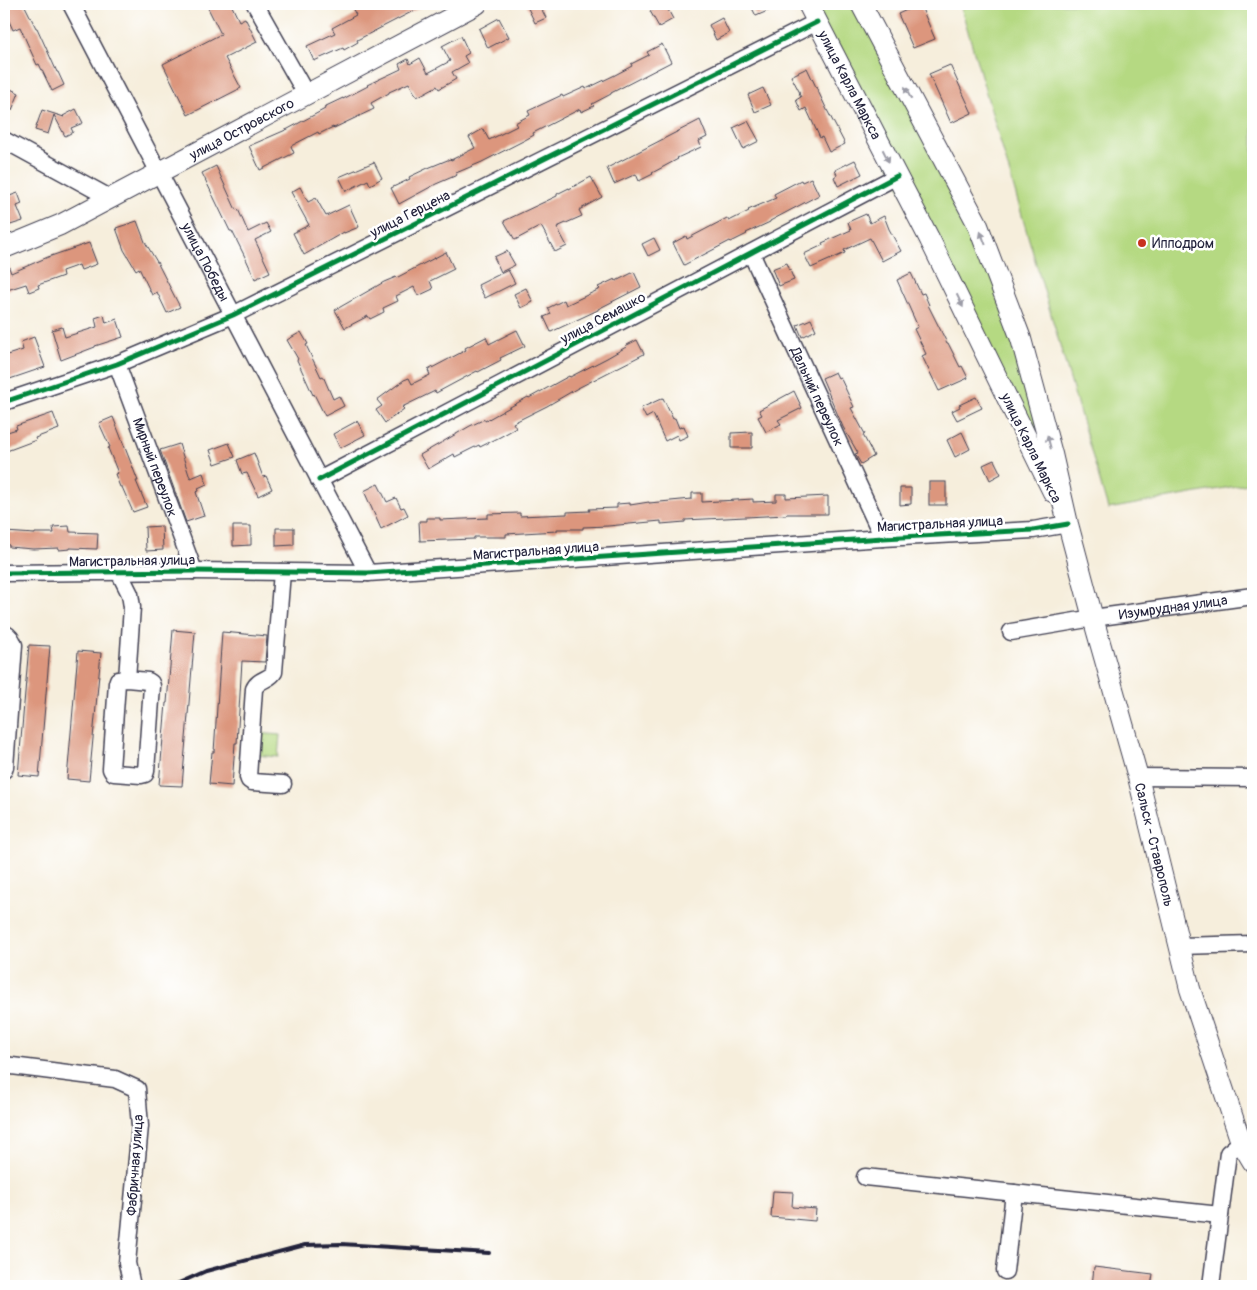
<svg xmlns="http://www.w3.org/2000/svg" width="1257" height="1290" font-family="Pangolin,sans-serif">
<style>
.green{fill:#b5d982;stroke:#6c7e5e}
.building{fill:#dc967d}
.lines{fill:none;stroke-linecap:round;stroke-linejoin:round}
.minor-casing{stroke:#424153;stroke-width:19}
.major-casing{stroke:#424153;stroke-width:22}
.minor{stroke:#fff;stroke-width:16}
.major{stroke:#fff;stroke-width:20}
.rail{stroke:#22223b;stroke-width:4}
.cycleway-casing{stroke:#fff;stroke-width:8}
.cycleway{stroke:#00873e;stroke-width:5}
.oneway{fill:#9c9ca7}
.poi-dot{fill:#c8321e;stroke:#fff;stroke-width:2}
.labels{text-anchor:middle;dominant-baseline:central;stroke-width:5;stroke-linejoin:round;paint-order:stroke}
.street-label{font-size:14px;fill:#22223b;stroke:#fff}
.poi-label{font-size:14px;fill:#22223b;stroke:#fff;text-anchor:start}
</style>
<rect width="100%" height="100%" fill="#fff"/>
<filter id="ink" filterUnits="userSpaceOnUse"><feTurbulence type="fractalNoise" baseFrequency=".02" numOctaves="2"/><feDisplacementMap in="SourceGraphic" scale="10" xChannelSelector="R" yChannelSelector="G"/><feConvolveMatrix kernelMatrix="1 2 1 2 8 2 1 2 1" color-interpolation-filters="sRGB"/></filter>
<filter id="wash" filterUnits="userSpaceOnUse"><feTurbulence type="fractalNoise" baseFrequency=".0096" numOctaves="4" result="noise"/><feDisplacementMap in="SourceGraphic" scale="20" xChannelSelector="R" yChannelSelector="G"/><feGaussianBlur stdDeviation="1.12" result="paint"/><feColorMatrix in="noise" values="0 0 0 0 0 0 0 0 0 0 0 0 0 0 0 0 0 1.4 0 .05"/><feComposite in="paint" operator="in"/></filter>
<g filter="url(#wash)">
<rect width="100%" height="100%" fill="#f6eedc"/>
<g class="green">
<polygon points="808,4 861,4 977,223 1068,524"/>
<polygon points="960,4 1253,4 1253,483 1108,509"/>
<polygon points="257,733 280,735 278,757 256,755"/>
</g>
<g id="blocks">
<g class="building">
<polygon points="4,4 24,4 36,28 37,28 57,72 58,72 64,85 52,91 39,64 37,65 20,27 13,30 4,10"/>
<polygon points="216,4 231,4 239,21 245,18 257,42 225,58 241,88 188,115 163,64 221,34 208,8"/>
<polygon points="350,4 427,4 357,40 358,42 344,50 343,48 314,61 307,46 335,33 332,28 356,15"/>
<polygon points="526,4 539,4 546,18 535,23"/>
<polygon points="665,4 673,19 659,27 650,11"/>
<polygon points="750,4 784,4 756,16"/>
<polygon points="920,4 935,39 913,48 898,14"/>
<polygon points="499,18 509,37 488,48 479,29"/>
<polygon points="722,18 729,33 716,40 709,25"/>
<polygon points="461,36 469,53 464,56 468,63 452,72 456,79 439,89 437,86 417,97 409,83 389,92 389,93 371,103 374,109 334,128 333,127 319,134 318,132 291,146 294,153 260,170 249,146 288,129 325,109 324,107 343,98 343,99 368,86 367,85 401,69 399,64 408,59 410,64 420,58 428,73 450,61 442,46"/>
<polygon points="662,44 671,62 611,93 611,94 592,104 594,106 581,112 580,109 533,133 534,135 525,140 482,162 456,173 457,175 436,184 399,204 391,188 410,179 409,177 428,168 450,159 451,160 475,148 469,137 483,129 489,140 517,126 515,123 530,115 528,111 562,95 563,97 585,87 586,89 615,75 632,66 631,64 649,55 647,52"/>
<polygon points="950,65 972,113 951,123 929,74"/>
<polygon points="807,68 827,110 845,144 829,152 822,137 820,138 806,108 801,111 796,100 801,97 799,94 800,93 791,76"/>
<polygon points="4,86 19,93 12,110 4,107"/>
<polygon points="763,88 771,105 755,112 748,95"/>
<polygon points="76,109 83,123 71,128 73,132 65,136 54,115 48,134 35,130 42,110 64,117 63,116"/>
<polygon points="700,120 707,137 699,141 701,147 677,158 678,159 652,173 653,174 639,181 636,174 614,184 607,168"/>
<polygon points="748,121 759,141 743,149 733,128"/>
<polygon points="855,160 862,174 838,186 834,177 837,175 835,170"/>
<polygon points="374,162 382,178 370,185 368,180 346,191 339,177"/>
<polygon points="216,166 236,210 238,209 248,232 266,223 271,232 255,240 270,272 255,279 246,259 232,231 230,231 202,173"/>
<polygon points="591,177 602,197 579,210 582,216 557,227 567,246 555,252 541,226 515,240 504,221 557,196 557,194 569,188 569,189"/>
<polygon points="811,178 819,195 770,221 770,222 746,233 747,234 731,242 730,241 684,265 673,243 686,236 687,239 727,218 729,221 749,211 748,210 776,198 774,194 801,180 802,182"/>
<polygon points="300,187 308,202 316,198 326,216 349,205 359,227 344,233 344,232 304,255 293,233 309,225 291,192"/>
<polygon points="18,193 22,204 17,206 23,221 4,227 4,198"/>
<polygon points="866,214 870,223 884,216 889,229 901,251 882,261 870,238 844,250 845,253 811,268 804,254 823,245 822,243 851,230 848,222"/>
<polygon points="137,221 145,242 157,262 180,307 167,313 157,292 152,295 139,268 136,270 124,250 116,228"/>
<polygon points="654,238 660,250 648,256 642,244"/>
<polygon points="89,243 97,264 81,270 79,265 62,271 63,276 38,285 39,288 29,292 26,284 4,291 4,260 6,259 11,273 48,257"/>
<polygon points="507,251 515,265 501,272 494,257"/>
<polygon points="446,252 454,269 430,281 433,289 418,296 414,287 396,296 398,301 383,308 384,312 370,319 368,316 345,328 335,310 384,282 396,277 396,278"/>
<polygon points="787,263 794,280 779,286 772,269"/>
<polygon points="508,270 515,283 485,298 478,285"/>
<polygon points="634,272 641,287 598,309 598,310 551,332 544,317 551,314 548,308 564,300 566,305 600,289 598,287 615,279 616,281"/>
<polygon points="911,273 921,294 924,293 929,305 928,305 947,343 948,343 960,367 962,366 968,378 939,391 922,356 926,354 914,329 918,327 897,280"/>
<polygon points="526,288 533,302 521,308 514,294"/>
<polygon points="104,315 106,323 117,319 123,337 95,346 95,347 61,360 52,330 62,327 65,337 97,327 95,318"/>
<polygon points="811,319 816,330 802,337 797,325"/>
<polygon points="517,330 525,346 500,358 501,360 478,372 477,371 436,393 435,391 402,407 404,409 385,423 376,410 382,406 377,400 404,380 409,378 412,384 430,375 428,370 466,350 465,348 486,337 489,344"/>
<polygon points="301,332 308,344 306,345 321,377 323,376 333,399 339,396 344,406 325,416 314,394 313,395 297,360 298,359 287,340"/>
<polygon points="34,337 45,367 4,381 4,356 23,350 21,342"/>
<polygon points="637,340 644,354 576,389 547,406 513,423 516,428 500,437 480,447 479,445 455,457 454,454 428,469 420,455 470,426 485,419 485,421 528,397 529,398 569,376 570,377 607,358 626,347 625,346"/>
<polygon points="835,372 838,378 840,377 854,407 851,408 865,434 863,435 874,456 861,464 855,454 858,453 843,427 822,378"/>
<polygon points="794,391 802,408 778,420 781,424 766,432 758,417 762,415 759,410"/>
<polygon points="976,397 982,408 957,420 952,411 960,407 959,405"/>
<polygon points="663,398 673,419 675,418 679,428 684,426 688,436 679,440 677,435 665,441 653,414 646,418 641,408"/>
<polygon points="53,413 59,429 35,438 36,440 4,452 4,433 17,429 16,426"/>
<polygon points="113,417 138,481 136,481 147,507 133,512 122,487 120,487 115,474 118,473 108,448 110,447 99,423"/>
<polygon points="357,421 365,435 340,448 333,434"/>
<polygon points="752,432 752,448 731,448 731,433"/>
<polygon points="962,432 970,449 955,457 947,440"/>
<polygon points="229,443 235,457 215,464 210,450"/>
<polygon points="179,444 189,475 191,478 203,473 207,484 198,488 199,491 196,492 204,516 186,522 160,450"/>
<polygon points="254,453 263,477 266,476 272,489 258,496 247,473 242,474 237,460"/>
<polygon points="994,460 1001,474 990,480 983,465"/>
<rect x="929" y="482" width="17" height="23"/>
<polygon points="378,484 387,502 396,498 401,508 404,507 408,515 381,529 364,491"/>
<polygon points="900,488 911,488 911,504 900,505"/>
<polygon points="692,493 702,493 702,502 753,499 753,502 776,501 776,494 786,494 786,498 828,496 828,514 786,514 786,515 685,520 685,522 661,524 661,521 608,526 583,527 583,529 557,529 557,531 506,534 506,537 474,537 474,539 420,541 419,521 427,521 427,518 440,518 440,520 488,518 488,514 520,513 520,516 567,514 567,512 590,511 589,509 617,508 617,504 630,503 630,505 649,502 649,503 692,499"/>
<polygon points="69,526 70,532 98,533 97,549 70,548 70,549 59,550 59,548 33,549 9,547 9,545 4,544 5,532 35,534 35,533 54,533 53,527"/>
<polygon points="162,526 163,550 146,551 145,527"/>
<polygon points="233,526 251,526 251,545 233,546"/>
<polygon points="276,528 294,528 294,545 276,546"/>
<polygon points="173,630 195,632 182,786 159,785 166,703 167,703"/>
<polygon points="222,632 267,636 265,662 242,661 237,743 235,743 232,786 209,784 212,752 214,752"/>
<polygon points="29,645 50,646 39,777 18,775"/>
<polygon points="78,651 101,653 89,781 67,779"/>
<polygon points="773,1191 793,1192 792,1207 816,1209 815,1221 771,1217"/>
<polygon points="1094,1267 1153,1274 1151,1286 1092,1286"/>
</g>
</g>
</g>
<g filter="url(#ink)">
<use href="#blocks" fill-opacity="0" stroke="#424153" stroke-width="1"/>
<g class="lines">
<g class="minor-casing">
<g id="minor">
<path id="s1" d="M71 4 368 573"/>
<polyline points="255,4 306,94"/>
<polyline points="4,140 110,198"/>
<path id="s2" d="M751 253 883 538"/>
<path id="s3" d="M117 364 194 571"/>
<polyline points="4,402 117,364 233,315 817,22"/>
<polyline points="319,480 897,176"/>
<polyline points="119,572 130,594 132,607 127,679 148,681 151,683 152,686 146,771 145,774 141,775 114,773 112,771 111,769 117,683 118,680 127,679"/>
<path d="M282 572 274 672C270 680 258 679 254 689L248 777 249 780 252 782 283 784"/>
<polyline points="4,573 194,571 368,573 883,538 1033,530 1068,524"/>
<path id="s4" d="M1011 632 1093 618 1253 596"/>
<path d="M4 633C10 636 12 639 14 645L5 767 4 770"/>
<polyline points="1138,777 1253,778"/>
<polyline points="1179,946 1253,944"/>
<polyline points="4,1065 115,1079 137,1089 140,1126 127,1263 132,1286"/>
<polyline points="865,1177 1220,1215"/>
<polyline points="1005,1271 1014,1193"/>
<polyline points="1211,1286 1228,1153 1241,1142"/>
</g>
</g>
<g class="major-casing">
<g id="major">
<path id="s5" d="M808 4 930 240 1053 492"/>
<path id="s6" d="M861 4 977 223 1021 339 1052 454 1068 524 1093 618 1138 777 1190 989 1241 1142 1253 1162"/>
<path id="s7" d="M4 248 60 225 477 4"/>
</g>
</g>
<use href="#minor" class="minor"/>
<use href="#major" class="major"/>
<polyline class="rail" points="172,1286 206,1271 305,1245 341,1244 489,1253"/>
<g class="cycleway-casing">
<g id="cycleway">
<polyline points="4,402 117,364 233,315 817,22"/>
<polyline points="319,480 897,176"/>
<polyline points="4,573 194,571 368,573 883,538 1033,530 1068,524"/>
</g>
</g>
<use href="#cycleway" class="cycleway"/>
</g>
<defs><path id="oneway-solid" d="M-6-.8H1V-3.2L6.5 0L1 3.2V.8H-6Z" transform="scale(1.25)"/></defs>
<g class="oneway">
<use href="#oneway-solid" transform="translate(908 93) rotate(-118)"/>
<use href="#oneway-solid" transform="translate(886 156) rotate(63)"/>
<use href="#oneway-solid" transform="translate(983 238) rotate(-111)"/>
<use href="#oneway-solid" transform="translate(960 301) rotate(64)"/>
<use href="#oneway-solid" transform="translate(1049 442) rotate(-105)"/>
</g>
</g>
<circle class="poi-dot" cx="1142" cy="243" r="5"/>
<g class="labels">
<g class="street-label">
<text stroke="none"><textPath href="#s5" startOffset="91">улица Карла Маркса</textPath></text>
<text stroke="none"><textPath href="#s7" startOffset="266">улица Островского</textPath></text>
<text transform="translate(410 214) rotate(-27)">улица Герцена</text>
<text stroke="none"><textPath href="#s1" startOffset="291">улица Победы</textPath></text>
<text transform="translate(603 318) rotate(-28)">улица Семашко</text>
<text stroke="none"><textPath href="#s2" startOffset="158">Дальний переулок</textPath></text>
<text transform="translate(1031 448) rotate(64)">улица Карла Маркса</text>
<text stroke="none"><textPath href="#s3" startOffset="110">Мирный переулок</textPath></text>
<text transform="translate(940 524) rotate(-3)">Магистральная улица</text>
<text transform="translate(536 551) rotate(-4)">Магистральная улица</text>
<text transform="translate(132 561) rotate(-1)">Магистральная улица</text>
<text stroke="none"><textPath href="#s4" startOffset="164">Изумрудная улица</textPath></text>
<text stroke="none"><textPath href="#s6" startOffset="895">Сальск - Ставрополь</textPath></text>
<text transform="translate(135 1165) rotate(-86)">Фабричная улица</text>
</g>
<g class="poi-label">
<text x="1152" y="243">Ипподром</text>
</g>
</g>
<rect width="1257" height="1290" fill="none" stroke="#fff" stroke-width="20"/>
</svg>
